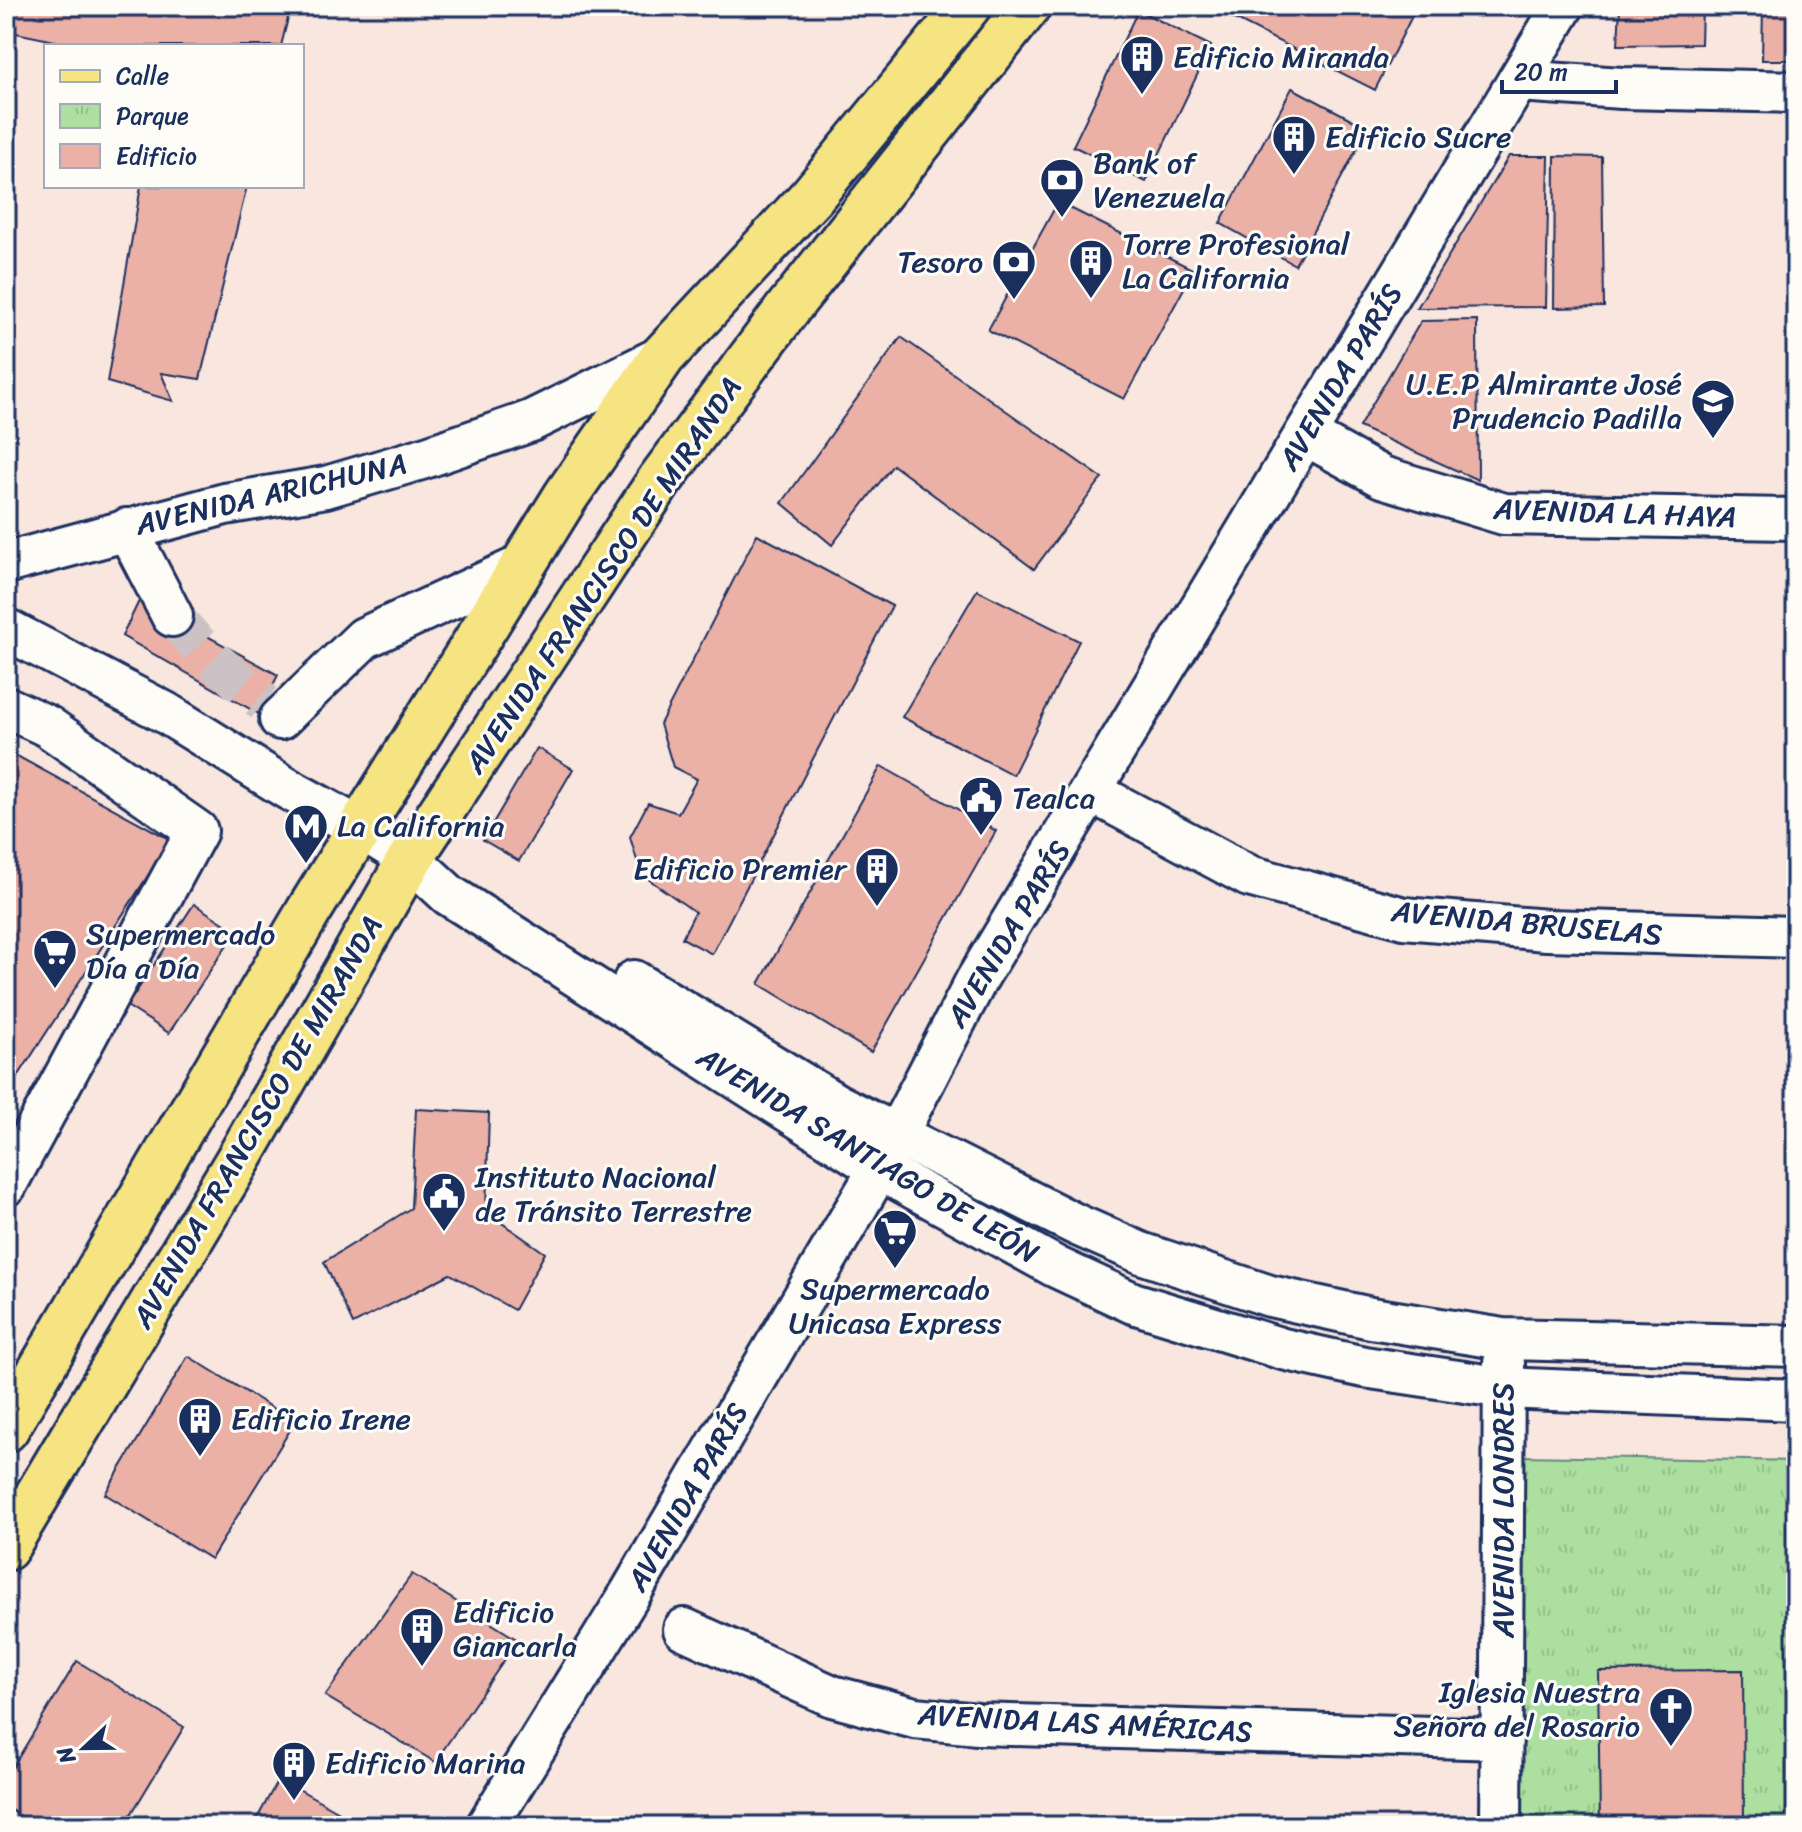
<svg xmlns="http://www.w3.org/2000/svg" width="1802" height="1832" font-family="Sriracha,sans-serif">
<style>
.park{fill:url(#park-tufts);stroke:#64877f;stroke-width:2}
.building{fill:#ebb1a6;stroke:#1b2f5e;stroke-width:2}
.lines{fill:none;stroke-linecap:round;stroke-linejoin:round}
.minor-tunnel{stroke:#ccc1c5;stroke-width:40;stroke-dasharray:40 20;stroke-linecap:butt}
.minor-casing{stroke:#1b2f5e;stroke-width:46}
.major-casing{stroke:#1b2f5e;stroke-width:50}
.minor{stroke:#fdfcf7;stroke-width:40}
.major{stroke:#f6e381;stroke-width:44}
.labels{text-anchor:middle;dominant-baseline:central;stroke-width:6;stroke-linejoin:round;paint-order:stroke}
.poi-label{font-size:30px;fill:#1b2f5e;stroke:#fdfcf7;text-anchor:start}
.street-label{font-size:30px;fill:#1b2f5e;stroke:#fdfcf7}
</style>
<defs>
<pattern id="park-tufts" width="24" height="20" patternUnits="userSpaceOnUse" patternTransform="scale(2)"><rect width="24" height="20" fill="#addfa0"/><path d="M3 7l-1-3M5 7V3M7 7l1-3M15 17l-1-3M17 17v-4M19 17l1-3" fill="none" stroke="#94c08c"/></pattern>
</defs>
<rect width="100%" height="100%" fill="#f8e6df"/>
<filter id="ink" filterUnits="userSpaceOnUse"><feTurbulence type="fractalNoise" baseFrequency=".0125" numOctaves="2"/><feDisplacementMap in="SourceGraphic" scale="16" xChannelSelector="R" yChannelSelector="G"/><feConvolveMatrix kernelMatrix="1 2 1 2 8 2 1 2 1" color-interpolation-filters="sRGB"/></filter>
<g filter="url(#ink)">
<polygon class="park" points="1521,1456 1796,1461 1796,1826 1516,1826"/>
<g class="building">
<polygon points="6,6 291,6 281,46 79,46 6,31"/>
<polygon points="1219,6 1417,6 1375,90 1217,10"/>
<polygon points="1620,6 1702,6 1701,44 1618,45"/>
<polygon points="1763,6 1796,6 1796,60 1762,60"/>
<polygon points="1138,10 1211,46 1146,182 1073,146"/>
<polygon points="1292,88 1368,128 1295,265 1220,223"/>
<polygon points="1509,156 1549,156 1546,307 1417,308"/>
<polygon points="1555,156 1602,157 1604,307 1554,308"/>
<polygon points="141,186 247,186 200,379 161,373 173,401 107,382"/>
<polygon points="1058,202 1194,270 1124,399 988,330"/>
<polygon points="1477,320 1478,480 1359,427 1421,321"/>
<polygon points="901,337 1102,478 1034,569 893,465 832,545 782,503"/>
<polygon points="757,534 892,606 712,954 682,938 695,912 641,874 630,837 648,803 678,813 697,779 673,767 660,724"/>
<polygon points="977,590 1079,641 1013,775 902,717"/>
<polygon points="140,599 278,675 259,714 122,636"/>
<polygon points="537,748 573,769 519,861 483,840"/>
<polygon points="6,750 171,840 6,1095"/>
<polygon points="881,766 996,831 871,1052 759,984"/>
<polygon points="194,904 236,931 169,1033 127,1006"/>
<polygon points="416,1109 489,1113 486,1212 545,1253 514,1310 450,1274 353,1324 324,1262 411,1208"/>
<polygon points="188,1356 295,1422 211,1559 105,1494"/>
<polygon points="412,1574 518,1640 435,1762 325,1696"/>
<polygon points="77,1661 184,1727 124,1826 37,1826 6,1807 6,1778"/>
<polygon points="1743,1670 1744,1826 1600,1826 1598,1671"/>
<polygon points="279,1778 364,1826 253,1826"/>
</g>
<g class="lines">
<polyline class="minor-tunnel" points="172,616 209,656 264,703"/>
<g class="minor-casing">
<g id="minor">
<polyline points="1518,81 1622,88 1796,92"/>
<polyline points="1306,435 1382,477 1504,514 1796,519"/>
<polyline points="127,529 172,616"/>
<polyline points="6,563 225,504 326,487 421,459 531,421 663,356"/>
<polyline points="6,629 166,713 288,789 360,828 410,859 449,895 879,1169 1056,1267 1133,1303 1283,1349 1364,1367 1505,1388 1796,1400"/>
<polyline points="6,707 47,726 197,831 6,1185"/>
<polyline points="280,719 364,638 521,566"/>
<polyline points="1092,792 1249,876 1404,918 1547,930 1796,937"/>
<polyline points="634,981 836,1104 1077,1225 1141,1253 1270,1296 1371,1318 1503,1339 1796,1346"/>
<polyline points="684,1629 832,1696 915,1718 978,1724 1502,1739"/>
<polyline points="487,1826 630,1594 879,1169 976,981 1563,6"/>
<polyline points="1501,1826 1504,1363"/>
</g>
</g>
<g class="major-casing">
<g id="major">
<polyline points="6,1429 310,909 566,496 663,356 812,196 968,6"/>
<polyline points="6,1548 241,1155 410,859 660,480 789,307 1028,6"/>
</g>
</g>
<use href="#minor" class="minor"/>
<use href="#major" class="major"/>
</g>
</g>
<defs>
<g id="building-pin" transform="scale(2.3)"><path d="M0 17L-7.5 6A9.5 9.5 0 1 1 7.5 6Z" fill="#1b2f5e" stroke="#fdfcf7"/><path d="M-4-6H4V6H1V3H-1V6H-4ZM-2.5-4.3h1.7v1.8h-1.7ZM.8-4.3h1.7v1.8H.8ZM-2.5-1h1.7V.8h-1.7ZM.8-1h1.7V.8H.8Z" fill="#fff"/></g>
<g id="bank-pin" transform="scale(2.3)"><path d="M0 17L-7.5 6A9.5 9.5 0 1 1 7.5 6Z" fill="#1b2f5e" stroke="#fdfcf7"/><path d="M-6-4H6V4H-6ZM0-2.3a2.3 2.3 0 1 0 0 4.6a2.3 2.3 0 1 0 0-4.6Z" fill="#fff"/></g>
<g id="school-pin" transform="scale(2.3)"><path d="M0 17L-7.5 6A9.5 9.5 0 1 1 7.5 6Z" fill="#1b2f5e" stroke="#fdfcf7"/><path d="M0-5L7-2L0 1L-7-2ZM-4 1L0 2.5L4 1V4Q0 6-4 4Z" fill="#fff"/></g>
<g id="civic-pin" transform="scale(2.3)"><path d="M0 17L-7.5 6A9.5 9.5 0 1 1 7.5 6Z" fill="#1b2f5e" stroke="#fdfcf7"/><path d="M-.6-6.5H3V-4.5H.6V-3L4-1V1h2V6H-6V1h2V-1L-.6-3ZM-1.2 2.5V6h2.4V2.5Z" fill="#fff"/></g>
<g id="metro-pin" transform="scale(2.3)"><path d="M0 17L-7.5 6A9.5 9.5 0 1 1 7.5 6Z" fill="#1b2f5e" stroke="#fdfcf7"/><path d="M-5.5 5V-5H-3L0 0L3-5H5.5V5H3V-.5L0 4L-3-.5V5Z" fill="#fff"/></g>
<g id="supermarket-pin" transform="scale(2.3)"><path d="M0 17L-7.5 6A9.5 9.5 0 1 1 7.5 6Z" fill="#1b2f5e" stroke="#fdfcf7"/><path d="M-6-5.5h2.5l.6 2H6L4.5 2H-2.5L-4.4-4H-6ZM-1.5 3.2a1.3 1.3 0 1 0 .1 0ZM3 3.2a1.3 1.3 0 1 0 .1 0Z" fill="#fff"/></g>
<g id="church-pin" transform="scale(2.3)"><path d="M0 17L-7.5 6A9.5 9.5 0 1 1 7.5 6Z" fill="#1b2f5e" stroke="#fdfcf7"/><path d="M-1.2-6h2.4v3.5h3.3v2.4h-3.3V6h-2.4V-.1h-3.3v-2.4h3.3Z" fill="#fff"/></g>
</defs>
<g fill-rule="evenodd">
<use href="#building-pin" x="1142" y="57"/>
<use href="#building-pin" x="1294" y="137"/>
<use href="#bank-pin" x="1062" y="180"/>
<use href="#building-pin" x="1091" y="261"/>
<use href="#bank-pin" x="1014" y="262"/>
<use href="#school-pin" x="1713" y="401"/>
<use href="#civic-pin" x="981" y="798"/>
<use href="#metro-pin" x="306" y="826"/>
<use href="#building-pin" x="877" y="869"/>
<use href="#supermarket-pin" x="55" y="951"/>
<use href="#civic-pin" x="444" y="1194"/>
<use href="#supermarket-pin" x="895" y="1231"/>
<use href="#building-pin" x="200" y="1419"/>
<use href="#building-pin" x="422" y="1629"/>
<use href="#church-pin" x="1671" y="1709"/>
<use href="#building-pin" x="294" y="1763"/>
</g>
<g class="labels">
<g class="poi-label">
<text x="1173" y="57">Edificio Miranda</text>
<text x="1325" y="137">Edificio Sucre</text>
<text x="1093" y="163">Bank of<tspan x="1093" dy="34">Venezuela</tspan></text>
<text x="1122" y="244">Torre Profesional<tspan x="1122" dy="34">La California</tspan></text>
<text x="983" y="262" text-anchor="end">Tesoro</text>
<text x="1682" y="384" text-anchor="end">U.E.P Almirante José<tspan x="1682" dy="34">Prudencio Padilla</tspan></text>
<text x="1012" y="798">Tealca</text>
<text x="337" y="826">La California</text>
<text x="846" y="869" text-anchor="end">Edificio Premier</text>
<text x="86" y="934">Supermercado<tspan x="86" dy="34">Día a Día</tspan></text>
<text x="475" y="1177">Instituto Nacional<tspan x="475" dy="34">de Tránsito Terrestre</tspan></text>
<text x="895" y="1289" text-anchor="middle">Supermercado<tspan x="895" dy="34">Unicasa Express</tspan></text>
<text x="231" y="1419">Edificio Irene</text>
<text x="453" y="1612">Edificio<tspan x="453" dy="34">Giancarla</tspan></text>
<text x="1640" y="1692" text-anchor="end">Iglesia Nuestra<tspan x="1640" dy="34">Señora del Rosario</tspan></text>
<text x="325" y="1763">Edificio Marina</text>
</g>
<g class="street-label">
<text transform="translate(1340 377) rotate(-59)">AVENIDA PARÍS</text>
<text transform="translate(271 494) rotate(-13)">AVENIDA ARICHUNA</text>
<text transform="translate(1615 513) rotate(2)">AVENIDA LA HAYA</text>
<text transform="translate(603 575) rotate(-56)">AVENIDA FRANCISCO DE MIRANDA</text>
<text transform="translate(1527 923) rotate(5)">AVENIDA BRUSELAS</text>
<text transform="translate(1008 934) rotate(-59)">AVENIDA PARÍS</text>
<text transform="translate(257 1122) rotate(-60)">AVENIDA FRANCISCO DE MIRANDA</text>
<text transform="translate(868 1155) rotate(31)">AVENIDA SANTIAGO DE LEÓN</text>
<text transform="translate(687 1497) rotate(-60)">AVENIDA PARÍS</text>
<text transform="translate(1503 1510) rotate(-90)">AVENIDA LONDRES</text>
<text transform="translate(1085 1723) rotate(3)">AVENIDA LAS AMÉRICAS</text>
</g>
</g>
<rect width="1802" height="1832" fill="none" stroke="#fdfcf7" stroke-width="32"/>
<rect x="16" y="16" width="1770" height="1800" fill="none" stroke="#1b2f5e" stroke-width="3" filter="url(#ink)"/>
<rect x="44" y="44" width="260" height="144" fill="#fdfcf7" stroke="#a3aaba" stroke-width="2"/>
<rect x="60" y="70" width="40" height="12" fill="#f6e381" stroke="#a3aaba" stroke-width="2"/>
<text x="116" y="84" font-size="24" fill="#1b2f5e">Calle</text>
<rect x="60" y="104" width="40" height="24" fill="url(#park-tufts)" stroke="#a3aaba" stroke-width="2"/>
<text x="116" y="124" font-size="24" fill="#1b2f5e">Parque</text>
<rect x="60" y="144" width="40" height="24" fill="#ebb1a6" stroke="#a3aaba" stroke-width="2"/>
<text x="116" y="164" font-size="24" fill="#1b2f5e">Edificio</text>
<g transform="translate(84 1748) rotate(248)" stroke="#fdfcf7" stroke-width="6" paint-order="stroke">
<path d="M0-6L14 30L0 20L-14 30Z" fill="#1b2f5e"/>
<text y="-12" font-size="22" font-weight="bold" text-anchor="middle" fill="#1b2f5e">N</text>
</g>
<path d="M1502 80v12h114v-12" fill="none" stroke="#1b2f5e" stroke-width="4"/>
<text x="1514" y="80" font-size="24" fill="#1b2f5e" stroke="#fdfcf7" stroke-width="6" paint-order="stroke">20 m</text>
</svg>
